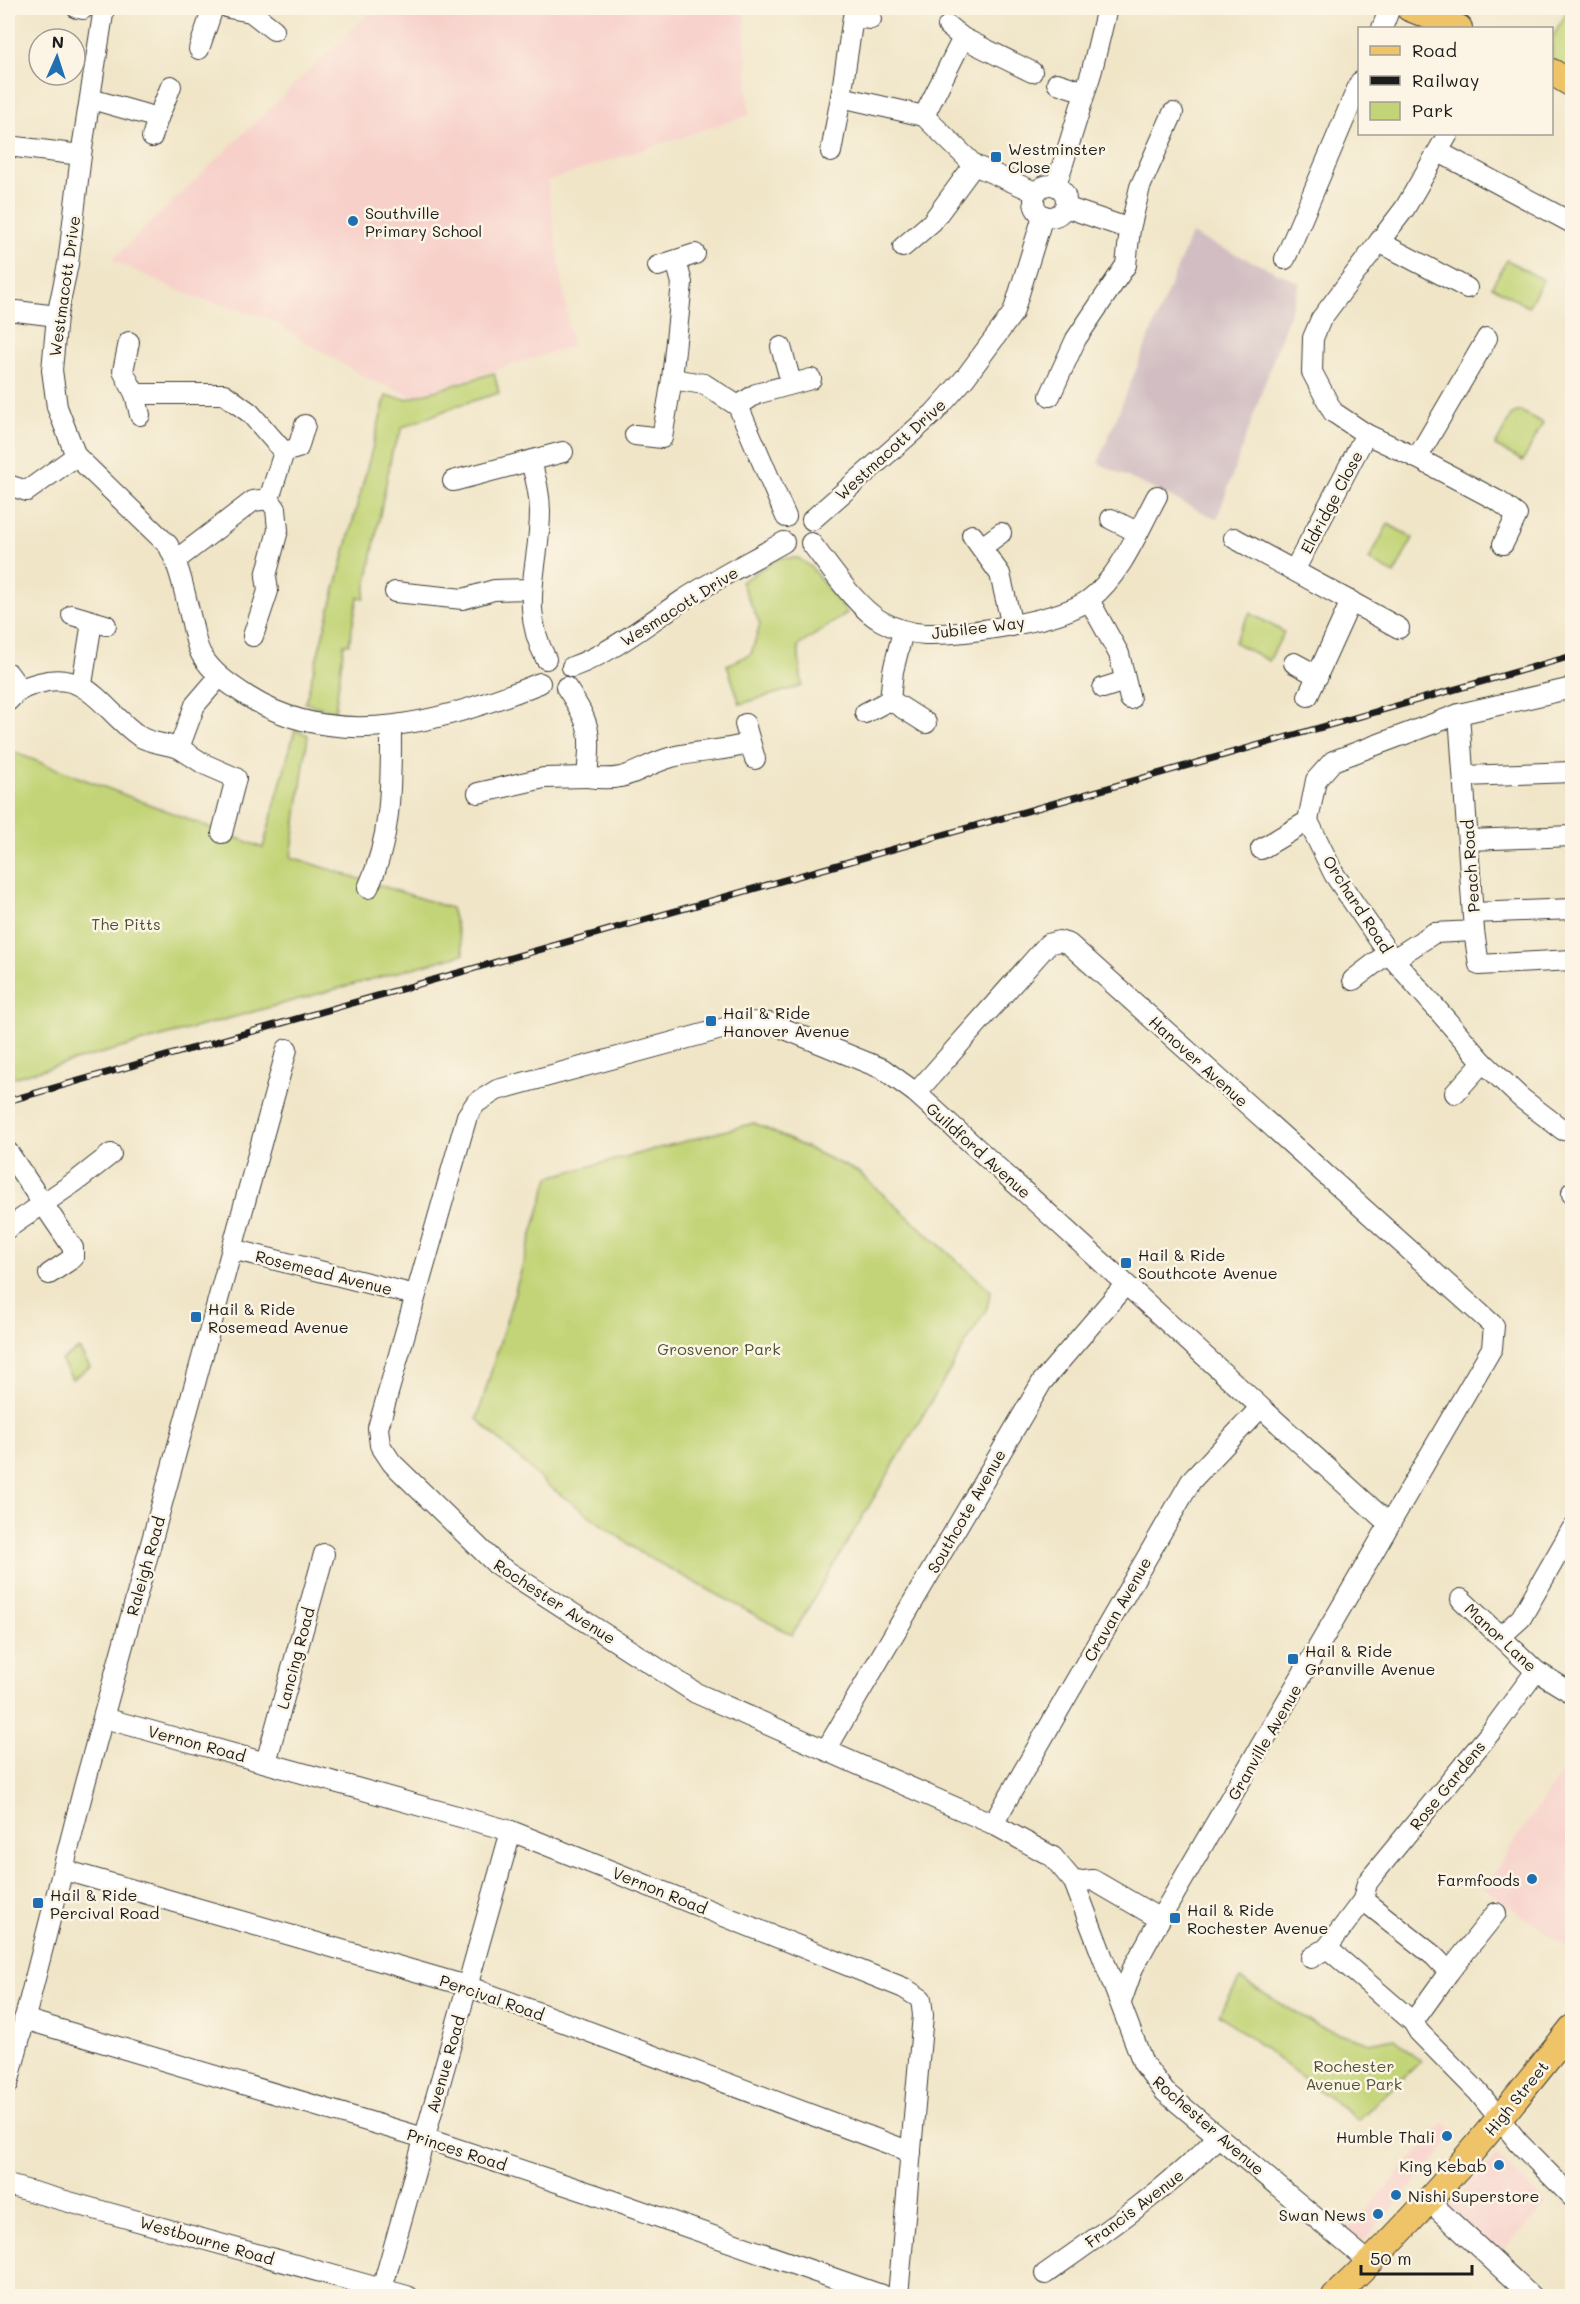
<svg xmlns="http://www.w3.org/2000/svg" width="1580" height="2304" font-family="Mali,sans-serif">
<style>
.built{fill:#f7d0ca}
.industrial{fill:#d2bec2}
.green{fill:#c2d477;stroke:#6f784a;stroke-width:1.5}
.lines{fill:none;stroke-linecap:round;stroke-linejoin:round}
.minor-casing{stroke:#3c3a36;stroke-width:22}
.major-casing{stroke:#3c3a36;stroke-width:28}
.minor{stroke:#fff;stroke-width:20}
.major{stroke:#efc469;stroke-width:26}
.rail-casing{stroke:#1c1c1c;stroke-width:7}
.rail{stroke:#fcf5e5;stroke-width:4.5;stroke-dasharray:14;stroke-linecap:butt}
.poi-dot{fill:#1f6fb2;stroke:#fcf5e5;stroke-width:2}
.labels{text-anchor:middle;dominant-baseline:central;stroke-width:5;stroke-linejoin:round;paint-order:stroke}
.poi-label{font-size:16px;fill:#1c1c1c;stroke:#fcf5e5;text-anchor:start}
.street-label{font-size:16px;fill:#1c1c1c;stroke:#fcf5e5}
.park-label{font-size:16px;fill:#4e5337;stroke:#fcf5e5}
</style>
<rect width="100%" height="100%" fill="#fcf5e5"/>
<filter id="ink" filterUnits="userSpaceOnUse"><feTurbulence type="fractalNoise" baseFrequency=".0167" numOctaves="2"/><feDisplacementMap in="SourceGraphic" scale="12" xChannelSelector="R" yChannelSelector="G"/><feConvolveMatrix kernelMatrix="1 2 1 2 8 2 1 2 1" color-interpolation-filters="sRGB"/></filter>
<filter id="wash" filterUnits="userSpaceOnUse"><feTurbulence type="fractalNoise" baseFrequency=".008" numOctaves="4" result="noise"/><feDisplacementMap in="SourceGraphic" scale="24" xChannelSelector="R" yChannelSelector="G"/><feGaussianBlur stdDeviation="1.35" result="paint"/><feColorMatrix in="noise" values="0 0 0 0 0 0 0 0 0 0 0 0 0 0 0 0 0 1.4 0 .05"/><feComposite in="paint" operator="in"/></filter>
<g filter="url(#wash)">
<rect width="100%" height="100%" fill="#f0e5c7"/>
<g class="built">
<polygon points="374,8 744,8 749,115 547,181 572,346 412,396 366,378 267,318 191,296 112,260"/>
<polygon points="1572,1756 1572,1951 1484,1888"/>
<polygon points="1445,2122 1458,2133 1362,2243 1347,2231"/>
<polygon points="1497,2155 1547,2205 1498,2255 1447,2208"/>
</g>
<polygon class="industrial" points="1191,234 1300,283 1217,519 1098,463"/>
<g class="green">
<polygon points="1569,8 1572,8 1572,70 1552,63 1552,38"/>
<polygon points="1507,260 1543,280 1528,307 1492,286"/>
<polygon points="494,373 499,393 459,405 403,427 392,452 364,598 358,597 349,644 344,644 335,711 305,703 386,396 407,399"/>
<polygon points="1520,411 1543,423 1523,461 1495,446 1512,414"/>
<polygon points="1388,524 1413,538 1394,574 1369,560"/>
<polygon points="779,558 798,558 811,567 847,613 798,646 802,686 740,704 727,665 751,654 760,624 741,582"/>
<polygon points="1250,613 1284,632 1269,661 1234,642"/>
<polygon points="295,730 308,735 291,857 451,908 464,954 8,1079 8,750 263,848"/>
<polygon points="754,1123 858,1172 991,1291 987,1308 792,1635 641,1553 546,1484 477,1419 549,1177"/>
<polygon points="79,1349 90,1367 72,1379 61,1360"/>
<polygon points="1240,1979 1318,2026 1370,2043 1394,2038 1421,2061 1358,2120 1219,2014"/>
</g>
</g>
<g filter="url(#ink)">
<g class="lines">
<g class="minor-casing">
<g id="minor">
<polyline points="77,8 83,9"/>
<path d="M104 8 81 155 68 264 57 316 52 370 57 407 76 456 168 545C181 569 185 596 192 623 194 633 196 645 201 654 212 673 229 684 247 696 338 754 449 720 540 683"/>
<polyline points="229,8 251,12 274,30"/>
<polyline points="948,26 963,38 1032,72"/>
<polyline points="1382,28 1390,8"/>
<polyline points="199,49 213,8"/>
<polyline points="1057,83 1085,92"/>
<polyline points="841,97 853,17 871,19"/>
<polyline points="91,99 158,118 152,137"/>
<polyline points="924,116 963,38"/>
<polyline points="158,118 171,86"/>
<polyline points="1448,134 1405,208 1379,242 1467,288"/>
<polyline points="8,146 81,155"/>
<polyline points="831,152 841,97 924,116 974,165 1035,192"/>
<polyline points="1439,152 1572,223"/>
<circle cx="1050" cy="201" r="16"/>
<polyline points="1056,186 1092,70 1107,8"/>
<polyline points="1065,207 1130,229"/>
<polyline points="1379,242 1321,319 1313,338 1312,372 1333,412 1366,434 1417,458 1487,338"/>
<polyline points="903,247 932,222 974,165"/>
<polyline points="1285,259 1360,82"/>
<polyline points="658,266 695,254"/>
<polyline points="8,310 57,316"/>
<polyline points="129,342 123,371 135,394"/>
<polyline points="781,347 791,382"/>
<polyline points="672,379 682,283 676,261"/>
<polyline points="1050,396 1076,339 1126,265 1130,229 1140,187 1173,113"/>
<polyline points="738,406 756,394 811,379"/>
<polyline points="140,415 135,394 224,394 250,413 284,452 269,499 253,501 176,560"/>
<polyline points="635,435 662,438 672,379 704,384 738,406 786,517"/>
<polyline points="284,452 298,448 305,425"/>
<polyline points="1417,458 1500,502 1517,515 1503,544"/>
<path d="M531 462C536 479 540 494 540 512 540 567 518 605 546 659"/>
<polyline points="453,481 563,452"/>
<polyline points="8,485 27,491 76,456"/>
<polyline points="1111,519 1137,532"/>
<polyline points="812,520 934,413 965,378 1013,313 1043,216"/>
<polyline points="972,535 1000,574 1012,626"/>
<polyline points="1234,538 1399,628"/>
<path d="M811 543C830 567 856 607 881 621 895 629 909 633 925 634 962 635 1060 622 1090 599 1121 575 1138 531 1157 496"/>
<polyline points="982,547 1001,533"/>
<polyline points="1295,569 1366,434"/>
<polyline points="395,592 463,599 494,590 530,589"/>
<polyline points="1089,600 1119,654 1130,699"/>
<polyline points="72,615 106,625"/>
<polyline points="253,636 268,591 266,576 278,530 276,509 269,499"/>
<polyline points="1294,663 1318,676"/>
<path d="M572 667C613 652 647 624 683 600 715 579 751 561 784 542"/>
<polyline points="8,673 19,688"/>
<polyline points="82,684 92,622"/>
<path d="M566 687C592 726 591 732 587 777 632 783 634 768 672 757 698 750 724 752 750 743"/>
<polyline points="1103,688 1125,681"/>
<polyline points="1308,696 1351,601"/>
<polyline points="890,700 926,723"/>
<path d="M8 701C18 690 24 687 39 683 88 669 104 712 139 736 149 743 167 744 179 748L195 705 219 677"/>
<polyline points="865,713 890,700 893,671 903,631"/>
<polyline points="745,724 755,759"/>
<polyline points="179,748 204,764 236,778 222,833"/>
<polyline points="1464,776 1572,772"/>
<polyline points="478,793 544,778 587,777"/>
<polyline points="1469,840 1572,836"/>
<polyline points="1261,849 1308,821"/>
<path d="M368 888C392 836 391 783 391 727"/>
<polyline points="1473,913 1572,909"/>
<polyline points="1474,931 1479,965 1572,960"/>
<polyline points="1394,959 1434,933 1474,931 1459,714"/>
<polyline points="1353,980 1388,953"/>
<polyline points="916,1093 1048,944 1059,941 1069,944 1494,1326 1492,1348 1160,1919 1133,1968 1121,2002"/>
<polyline points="1455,1093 1483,1062"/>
<polyline points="1563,1130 1521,1098 1483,1062 1388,953 1334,874 1308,821 1316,780 1333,761 1459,714 1572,688"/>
<polyline points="8,1152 73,1248 73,1258 49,1274"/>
<polyline points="1572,1194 1572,1192"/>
<polyline points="8,1228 79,1179 111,1154"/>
<polyline points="232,1249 415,1295"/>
<polyline points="1461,1599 1536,1671 1572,1693"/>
<polyline points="1501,1636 1521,1618 1572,1529"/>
<polyline points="104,1718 511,1831 904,1988 921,1999 923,2015 898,2296"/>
<polyline points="826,1750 1042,1382 1125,1285"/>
<polyline points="266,1762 324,1554"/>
<polyline points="993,1824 1191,1481 1260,1408"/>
<polyline points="64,1870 467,1986 911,2152"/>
<polyline points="1074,1882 1093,1880 1160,1919"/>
<polyline points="1363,1900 1367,1883 1374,1874 1494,1728 1536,1671"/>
<polyline points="1311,1958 1327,1948"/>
<polyline points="1449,1972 1496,1913"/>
<polyline points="24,2019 424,2138 599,2196 884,2296"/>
<polyline points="1413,2022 1449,1972 1434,1956 1363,1900 1327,1948 1413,2022 1419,2032 1478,2092 1519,2143 1572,2197"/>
<polyline points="8,2084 84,1787 287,1049"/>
<polyline points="8,2185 407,2296"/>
<polyline points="1428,2200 1531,2296"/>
<polyline points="1370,2263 1165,2092 1143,2063 1074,1882 1053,1857 993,1824 696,1693 496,1564 392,1463 380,1445 378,1428 467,1116 476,1103 497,1090 747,1022 770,1023 883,1069 916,1093 1389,1524"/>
<path d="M1045 2274C1106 2231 1166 2190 1218 2137"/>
<polyline points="380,2296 511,1831"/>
</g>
</g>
<g class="major-casing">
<g id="major">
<polyline points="1409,8 1459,28"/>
<polyline points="1552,72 1572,84"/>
<path d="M1335 2296C1422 2215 1498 2122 1572 2028"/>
</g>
</g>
<use href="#minor" class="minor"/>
<use href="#major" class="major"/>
<g class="rail-casing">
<polyline id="rail" points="8,1101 1572,656"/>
</g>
<use href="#rail" class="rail"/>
</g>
</g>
<g class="poi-dot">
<rect x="990" y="151" width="12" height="12" rx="3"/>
<circle cx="353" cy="221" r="6"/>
<rect x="705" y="1015" width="12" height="12" rx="3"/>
<rect x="1120" y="1257" width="12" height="12" rx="3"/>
<rect x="190" y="1311" width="12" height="12" rx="3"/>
<rect x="1287" y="1653" width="12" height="12" rx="3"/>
<circle cx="1532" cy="1879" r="6"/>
<rect x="32" y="1897" width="12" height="12" rx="3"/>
<rect x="1169" y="1912" width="12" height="12" rx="3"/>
<circle cx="1447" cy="2136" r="6"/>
<circle cx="1499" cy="2165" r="6"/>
<circle cx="1396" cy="2195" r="6"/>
<circle cx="1378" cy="2214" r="6"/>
</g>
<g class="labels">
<g class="poi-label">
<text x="1008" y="148">Westminster<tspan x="1008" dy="18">Close</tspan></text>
<text x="365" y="212">Southville<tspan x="365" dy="18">Primary School</tspan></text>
<text x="723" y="1012">Hail &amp; Ride<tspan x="723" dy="18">Hanover Avenue</tspan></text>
<text x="1138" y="1254">Hail &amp; Ride<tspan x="1138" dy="18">Southcote Avenue</tspan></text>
<text x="208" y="1308">Hail &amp; Ride<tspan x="208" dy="18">Rosemead Avenue</tspan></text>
<text x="1305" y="1650">Hail &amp; Ride<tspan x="1305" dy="18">Granville Avenue</tspan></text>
<text x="1520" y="1879" text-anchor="end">Farmfoods</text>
<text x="50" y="1894">Hail &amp; Ride<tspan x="50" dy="18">Percival Road</tspan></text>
<text x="1187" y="1909">Hail &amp; Ride<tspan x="1187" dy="18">Rochester Avenue</tspan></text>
<text x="1435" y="2136" text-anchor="end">Humble Thali</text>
<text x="1487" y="2165" text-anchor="end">King Kebab</text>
<text x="1408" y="2195">Nishi Superstore</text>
<text x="1366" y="2214" text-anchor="end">Swan News</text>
</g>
<g class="street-label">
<text transform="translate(64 286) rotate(-82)">Westmacott Drive</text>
<text transform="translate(890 449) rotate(-42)">Westmacott Drive</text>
<text transform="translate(1331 502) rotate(-62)">Eldridge Close</text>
<text transform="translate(679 606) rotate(-32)">Wesmacott Drive</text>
<text transform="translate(978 627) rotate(-7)">Jubilee Way</text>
<text transform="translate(1470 866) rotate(-94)">Peach Road</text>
<text transform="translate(1358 904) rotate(57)">Orchard Road</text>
<text transform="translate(1199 1061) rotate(42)">Hanover Avenue</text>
<text transform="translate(979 1150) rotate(42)">Guildford Avenue</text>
<text transform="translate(324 1272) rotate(14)">Rosemead Avenue</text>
<text transform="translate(966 1511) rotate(-60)">Southcote Avenue</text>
<text transform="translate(145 1566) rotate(-74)">Raleigh Road</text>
<text transform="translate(555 1601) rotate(33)">Rochester Avenue</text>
<text transform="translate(1117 1609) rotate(-60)">Cravan Avenue</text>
<text transform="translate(1501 1637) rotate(43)">Manor Lane</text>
<text transform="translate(295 1658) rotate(-75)">Lancing Road</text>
<text transform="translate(1264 1742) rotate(-60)">Granville Avenue</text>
<text transform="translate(197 1743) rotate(15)">Vernon Road</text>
<text transform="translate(1447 1785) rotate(-51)">Rose Gardens</text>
<text transform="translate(660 1890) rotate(22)">Vernon Road</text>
<text transform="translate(492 1997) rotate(19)">Percival Road</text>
<text transform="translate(445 2064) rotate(-74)">Avenue Road</text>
<text transform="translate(1516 2098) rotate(-51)">High Street</text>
<text transform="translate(1209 2125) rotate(41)">Rochester Avenue</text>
<text transform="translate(457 2149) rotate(18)">Princes Road</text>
<text transform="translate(1134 2208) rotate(-37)">Francis Avenue</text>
<text transform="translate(207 2240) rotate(16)">Westbourne Road</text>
</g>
<g class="park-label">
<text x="126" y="923">The Pitts</text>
<text x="719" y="1348">Grosvenor Park</text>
<text x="1354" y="2065">Rochester<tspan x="1354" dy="18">Avenue Park</tspan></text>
</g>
</g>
<rect width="1580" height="2304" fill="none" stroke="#fcf5e5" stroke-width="30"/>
<rect x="1358" y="27" width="195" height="108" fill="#fcf5e5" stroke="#a29e95" stroke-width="1.5"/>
<rect x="1370" y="46" width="30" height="9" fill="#efc469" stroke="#a29e95" stroke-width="1.5"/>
<text x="1412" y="57" font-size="18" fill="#1c1c1c">Road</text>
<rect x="1370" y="76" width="30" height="9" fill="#1c1c1c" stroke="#a29e95" stroke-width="1.5"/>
<text x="1412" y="87" font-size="18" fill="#1c1c1c">Railway</text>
<rect x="1370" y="102" width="30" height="18" fill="#c2d477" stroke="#a29e95" stroke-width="1.5"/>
<text x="1412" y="117" font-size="18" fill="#1c1c1c">Park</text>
<g transform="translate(57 57) rotate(3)"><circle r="28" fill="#fcf5e5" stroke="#a29e95" stroke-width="1.5"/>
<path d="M0-4.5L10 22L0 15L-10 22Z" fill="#1f6fb2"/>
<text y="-9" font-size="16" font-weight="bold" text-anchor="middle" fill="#1c1c1c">N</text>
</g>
<path d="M1361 2265v9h111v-9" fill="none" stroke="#1c1c1c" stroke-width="3"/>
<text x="1370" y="2265" font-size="18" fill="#1c1c1c" stroke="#fcf5e5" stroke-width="4.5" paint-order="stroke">50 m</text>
</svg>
